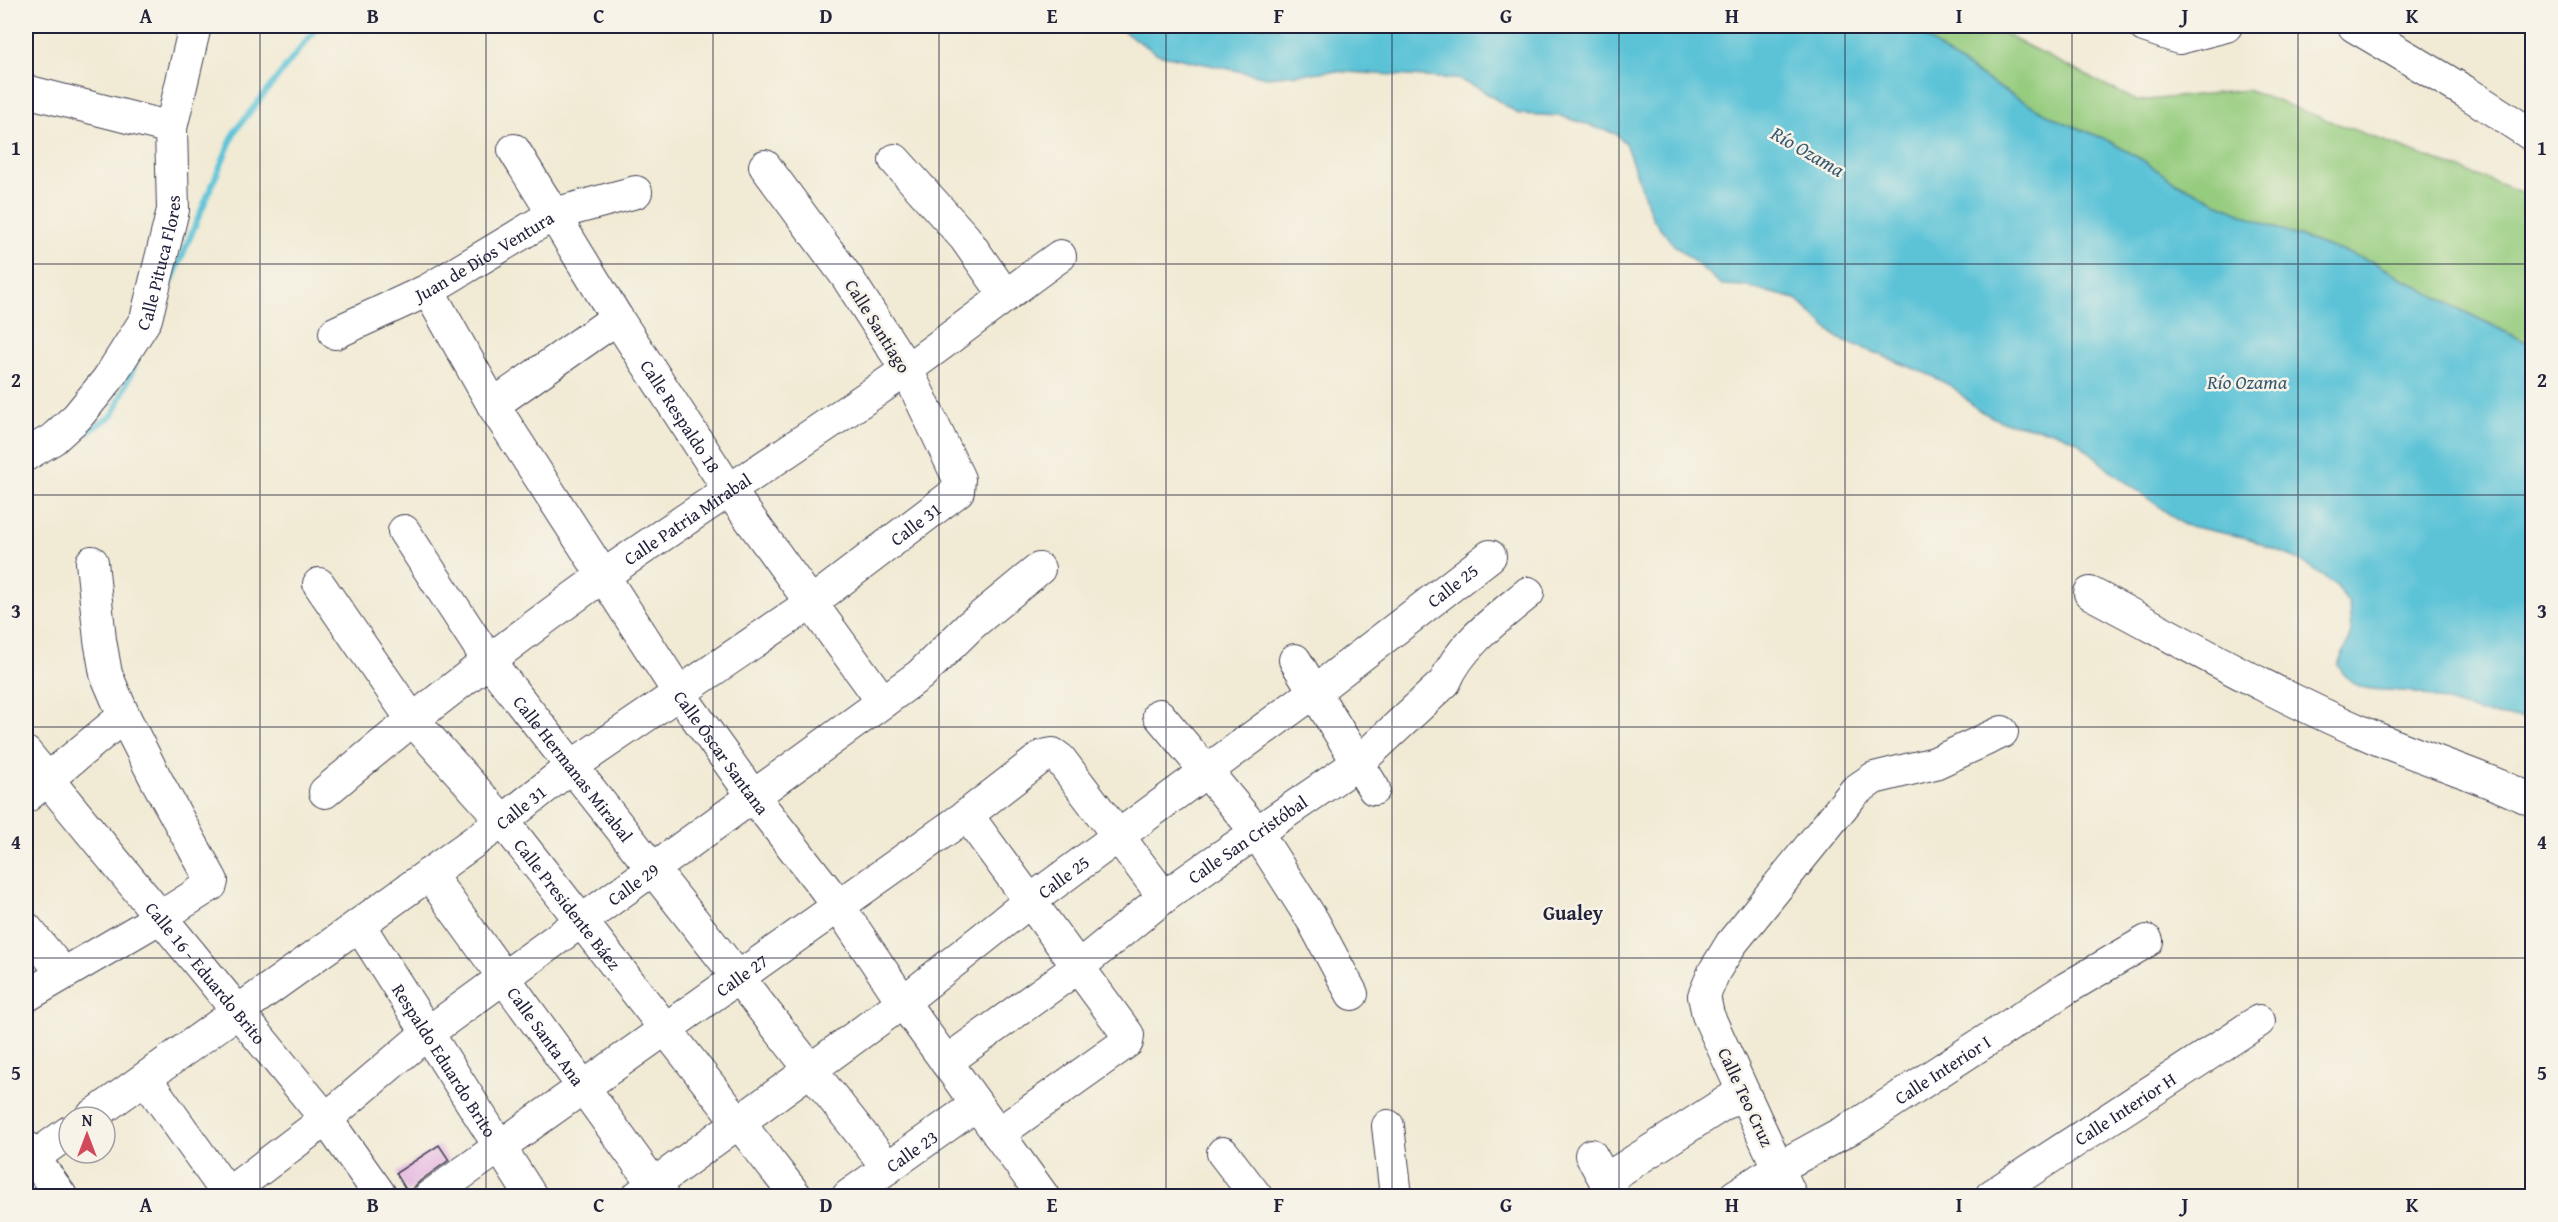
<svg xmlns="http://www.w3.org/2000/svg" width="2558" height="1222" font-family="'Gentium Book Plus',serif">
<style>
.green{fill:#95cc7e;stroke:#5c775c;stroke-width:1.5}
.water{fill:#5bc3d7;stroke:#3e7289;stroke-width:1.5}
.lines{fill:none;stroke-linecap:round;stroke-linejoin:round}
.stream{stroke:#5bc3d7;stroke-width:6}
.building{fill:#e3afe0}
.minor-casing{stroke:#414052;stroke-width:34}
.minor{stroke:#fff;stroke-width:32}
.grid{fill:none;stroke:#22223b;stroke-width:1.5;stroke-opacity:0.55}
.labels{text-anchor:middle;dominant-baseline:central;stroke-width:5;stroke-linejoin:round;paint-order:stroke}
.street-label{font-size:18px;fill:#22223b;stroke:#f7f3e8}
.water-label{font-size:20px;font-style:italic;fill:#365a72;stroke:#f7f3e8}
.neighbourhood-label{font-size:20px;font-weight:bold;fill:#22223b;stroke:#f7f3e8}
.neatline{fill:none;stroke:#22223b;stroke-width:2}
.grid-label{font-size:20px;text-anchor:middle;font-weight:bold;fill:#22223b}
</style>
<rect width="100%" height="100%" fill="#f7f3e8"/>
<filter id="ink" filterUnits="userSpaceOnUse"><feTurbulence type="fractalNoise" baseFrequency=".0167" numOctaves="2"/><feDisplacementMap in="SourceGraphic" scale="12" xChannelSelector="R" yChannelSelector="G"/><feConvolveMatrix kernelMatrix="1 2 1 2 8 2 1 2 1" color-interpolation-filters="sRGB"/></filter>
<filter id="wash" filterUnits="userSpaceOnUse"><feTurbulence type="fractalNoise" baseFrequency=".008" numOctaves="4" result="noise"/><feDisplacementMap in="SourceGraphic" scale="24" xChannelSelector="R" yChannelSelector="G"/><feGaussianBlur stdDeviation="1.35" result="paint"/><feColorMatrix in="noise" values="0 0 0 0 0 0 0 0 0 0 0 0 0 0 0 0 0 1.4 0 .05"/><feComposite in="paint" operator="in"/></filter>
<g filter="url(#wash)">
<rect width="100%" height="100%" fill="#f1ead4"/>
<polygon class="green" points="1912,26 1988,26 2137,101 2247,90 2521,192 2532,203 2532,345 2455,307 2373,262 2283,231 2226,207 2170,179 2144,161 2105,139 2058,120 2003,90 1951,57"/>
<path class="water" d="M1115 26H1912L1951 57 2003 90 2058 120 2105 139 2144 161 2170 179 2226 207 2283 231 2373 262 2455 307 2532 345V721C2516 715 2499 717 2482 713 2459 707 2435 696 2411 692 2382 687 2355 698 2338 665L2351 633 2349 603 2336 585 2300 560 2247 538 2184 525 2115 474 2077 441 2052 431 2000 421 1978 410 1953 387 1930 375 1838 338 1796 299 1744 286 1722 285 1673 244 1653 219 1625 143 1616 134 1561 116 1519 114 1480 89 1457 79 1332 71 1267 77 1158 54Z"/>
<g class="lines">
<g class="stream">
<polyline points="169,287 235,131 318,26"/>
<polyline points="72,442 113,415 136,362"/>
</g>
</g>
<g id="blocks">
<polygon class="building" points="439,1145 449,1160 420,1181 408,1193 396,1173"/>
</g>
</g>
<g filter="url(#ink)">
<use href="#blocks" fill-opacity="0" stroke="#414052" stroke-width="1.5"/>
<g class="lines">
<g class="minor-casing">
<g id="minor">
<polyline points="2144,26 2179,38 2226,26"/>
<polyline points="2354,26 2464,91 2532,135"/>
<polyline points="26,91 171,128"/>
<path id="s1" d="M514 150 617 318 729 490 883 702"/>
<polyline points="895,160 965,238 1005,295"/>
<path id="s2" d="M428 290 493 405 679 693 753 796 838 905 903 1002 1043 1196"/>
<path id="s3" d="M335 333 428 290 554 214 636 192"/>
<polyline points="493,405 617,318"/>
<path id="s4" d="M26 455 53 439 77 417 108 379 146 319 173 210 171 128 195 26"/>
<path id="s5" d="M404 531 488 660 888 1168"/>
<path id="s6" d="M319 584 411 718 503 821 796 1196"/>
<path d="M2090 593C2183 642 2275 695 2371 736 2424 759 2480 775 2532 800"/>
<polyline points="1295,660 1374,789"/>
<polyline points="1159,715 1256,831 1313,921 1352,994"/>
<path id="s7" d="M26 753 326 1119 381 1196"/>
<path id="s8" d="M325 792C415 716 507 645 603 576 703 506 806 441 906 370 958 333 1008 293 1060 256"/>
<polyline points="26,797 124,716"/>
<polyline points="967,815 1128,1035 1127,1042 998,1134"/>
<path id="s9" d="M429 874 662 1196"/>
<path id="s10" d="M359 925 531 1196"/>
<polyline points="26,928 63,973"/>
<polyline points="26,996 159,918 211,885 212,881 156,779 124,716 106,674 100,640 92,562"/>
<path id="s11" d="M946 1062 1078 967 1164 897 1209 865 1358 763 1445 682C1460 645 1498 618 1528 593"/>
<polyline points="146,1079 229,1196"/>
<path id="s12" d="M91 1117 503 821 572 766 811 603 958 491 959 479 907 370 847 277 765 166"/>
<polyline points="1388,1126 1396,1196"/>
<polyline points="26,1147 61,1196"/>
<polyline points="1223,1153 1256,1196"/>
<polyline points="1591,1155 1614,1196"/>
<polyline points="26,1163 69,1132"/>
<polyline points="1605,1180 1742,1092"/>
<path id="s13" d="M225 1196 326 1119 426 1034 920 675 971 625 1039 569"/>
<path id="s14" d="M430 1196 967 815 1043 756 1053 754 1060 759 1164 897"/>
<path id="s15" d="M638 1196 903 1002 1030 901 1314 692 1490 556"/>
<path id="s16" d="M848 1196 976 1105"/>
<path id="s17" d="M1735 1196 1778 1168 1860 1123 2067 988 2147 941"/>
<polyline points="1791,1196 1708,1015 1704,996 1714,972 1731,944 1855,791 1874,778 1935,763 2002,732"/>
<path id="s18" d="M1991 1196 2259 1021"/>
</g>
</g>
<use href="#minor" class="minor"/>
</g>
</g>
<path class="grid" d="M260 26V1196M486 26V1196M713 26V1196M939 26V1196M1166 26V1196M1392 26V1196M1619 26V1196M1845 26V1196M2072 26V1196M2298 26V1196M26 264H2532M26 495H2532M26 727H2532M26 958H2532"/>
<g class="labels">
<g class="street-label">
<text stroke="none"><textPath href="#s3" startOffset="168">Juan de Dios Ventura</textPath></text>
<text stroke="none"><textPath href="#s4" startOffset="242">Calle Pituca Flores</textPath></text>
<text transform="translate(878 326) rotate(58)">Calle Santiago</text>
<text stroke="none"><textPath href="#s1" startOffset="314">Calle Respaldo 18</textPath></text>
<text stroke="none"><textPath href="#s8" startOffset="454">Calle Patria Mirabal</textPath></text>
<text stroke="none"><textPath href="#s12" startOffset="1016">Calle 31</textPath></text>
<text stroke="none"><textPath href="#s15" startOffset="1018">Calle 25</textPath></text>
<text stroke="none"><textPath href="#s2" startOffset="548">Calle Óscar Santana</textPath></text>
<text stroke="none"><textPath href="#s5" startOffset="292">Calle Hermanas Mirabal</textPath></text>
<text stroke="none"><textPath href="#s12" startOffset="530">Calle 31</textPath></text>
<text stroke="none"><textPath href="#s11" startOffset="375">Calle San Cristóbal</textPath></text>
<text stroke="none"><textPath href="#s15" startOffset="532">Calle 25</textPath></text>
<text stroke="none"><textPath href="#s13" startOffset="514">Calle 29</textPath></text>
<text stroke="none"><textPath href="#s6" startOffset="406">Calle Presidente Báez</textPath></text>
<text stroke="none"><textPath href="#s7" startOffset="284">Calle 16 - Eduardo Brito</textPath></text>
<text stroke="none"><textPath href="#s14" startOffset="382">Calle 27</textPath></text>
<text stroke="none"><textPath href="#s9" startOffset="200">Calle Santa Ana</textPath></text>
<text stroke="none"><textPath href="#s10" startOffset="160">Respaldo Eduardo Brito</textPath></text>
<text stroke="none"><textPath href="#s17" startOffset="243">Calle Interior I</textPath></text>
<text transform="translate(1746 1097) rotate(65)">Calle Teo Cruz</text>
<text stroke="none"><textPath href="#s18" startOffset="160">Calle Interior H</textPath></text>
<text stroke="none"><textPath href="#s16" startOffset="78">Calle 23</textPath></text>
</g>
<g class="water-label">
<text transform="translate(1808 151) rotate(30)">Río Ozama</text>
<text x="2247" y="381">Río Ozama</text>
</g>
<g class="neighbourhood-label">
<text x="1573" y="912">Gualey</text>
</g>
</g>
<rect width="2558" height="1222" fill="none" stroke="#f7f3e8" stroke-width="66"/>
<g transform="translate(87 1135)"><circle r="28" fill="#f7f3e8" stroke="#a29fa3" stroke-width="1.5"/>
<path d="M0-4.5L10 22L0 15L-10 22Z" fill="#d1495b"/>
<text y="-9" font-size="16" font-weight="bold" text-anchor="middle" fill="#22223b">N</text>
</g>
<rect x="33" y="33" width="2492" height="1156" class="neatline"/>
<g class="grid-label">
<text x="146" y="23">A</text>
<text x="373" y="23">B</text>
<text x="599" y="23">C</text>
<text x="826" y="23">D</text>
<text x="1052" y="23">E</text>
<text x="1279" y="23">F</text>
<text x="1506" y="23">G</text>
<text x="1732" y="23">H</text>
<text x="1959" y="23">I</text>
<text x="2185" y="23">J</text>
<text x="2412" y="23">K</text>
<text x="16" y="155">1</text>
<text x="2542" y="155">1</text>
<text x="16" y="387">2</text>
<text x="2542" y="387">2</text>
<text x="16" y="618">3</text>
<text x="2542" y="618">3</text>
<text x="16" y="849">4</text>
<text x="2542" y="849">4</text>
<text x="16" y="1080">5</text>
<text x="2542" y="1080">5</text>
<text x="146" y="1212">A</text>
<text x="373" y="1212">B</text>
<text x="599" y="1212">C</text>
<text x="826" y="1212">D</text>
<text x="1052" y="1212">E</text>
<text x="1279" y="1212">F</text>
<text x="1506" y="1212">G</text>
<text x="1732" y="1212">H</text>
<text x="1959" y="1212">I</text>
<text x="2185" y="1212">J</text>
<text x="2412" y="1212">K</text>
</g>
</svg>
